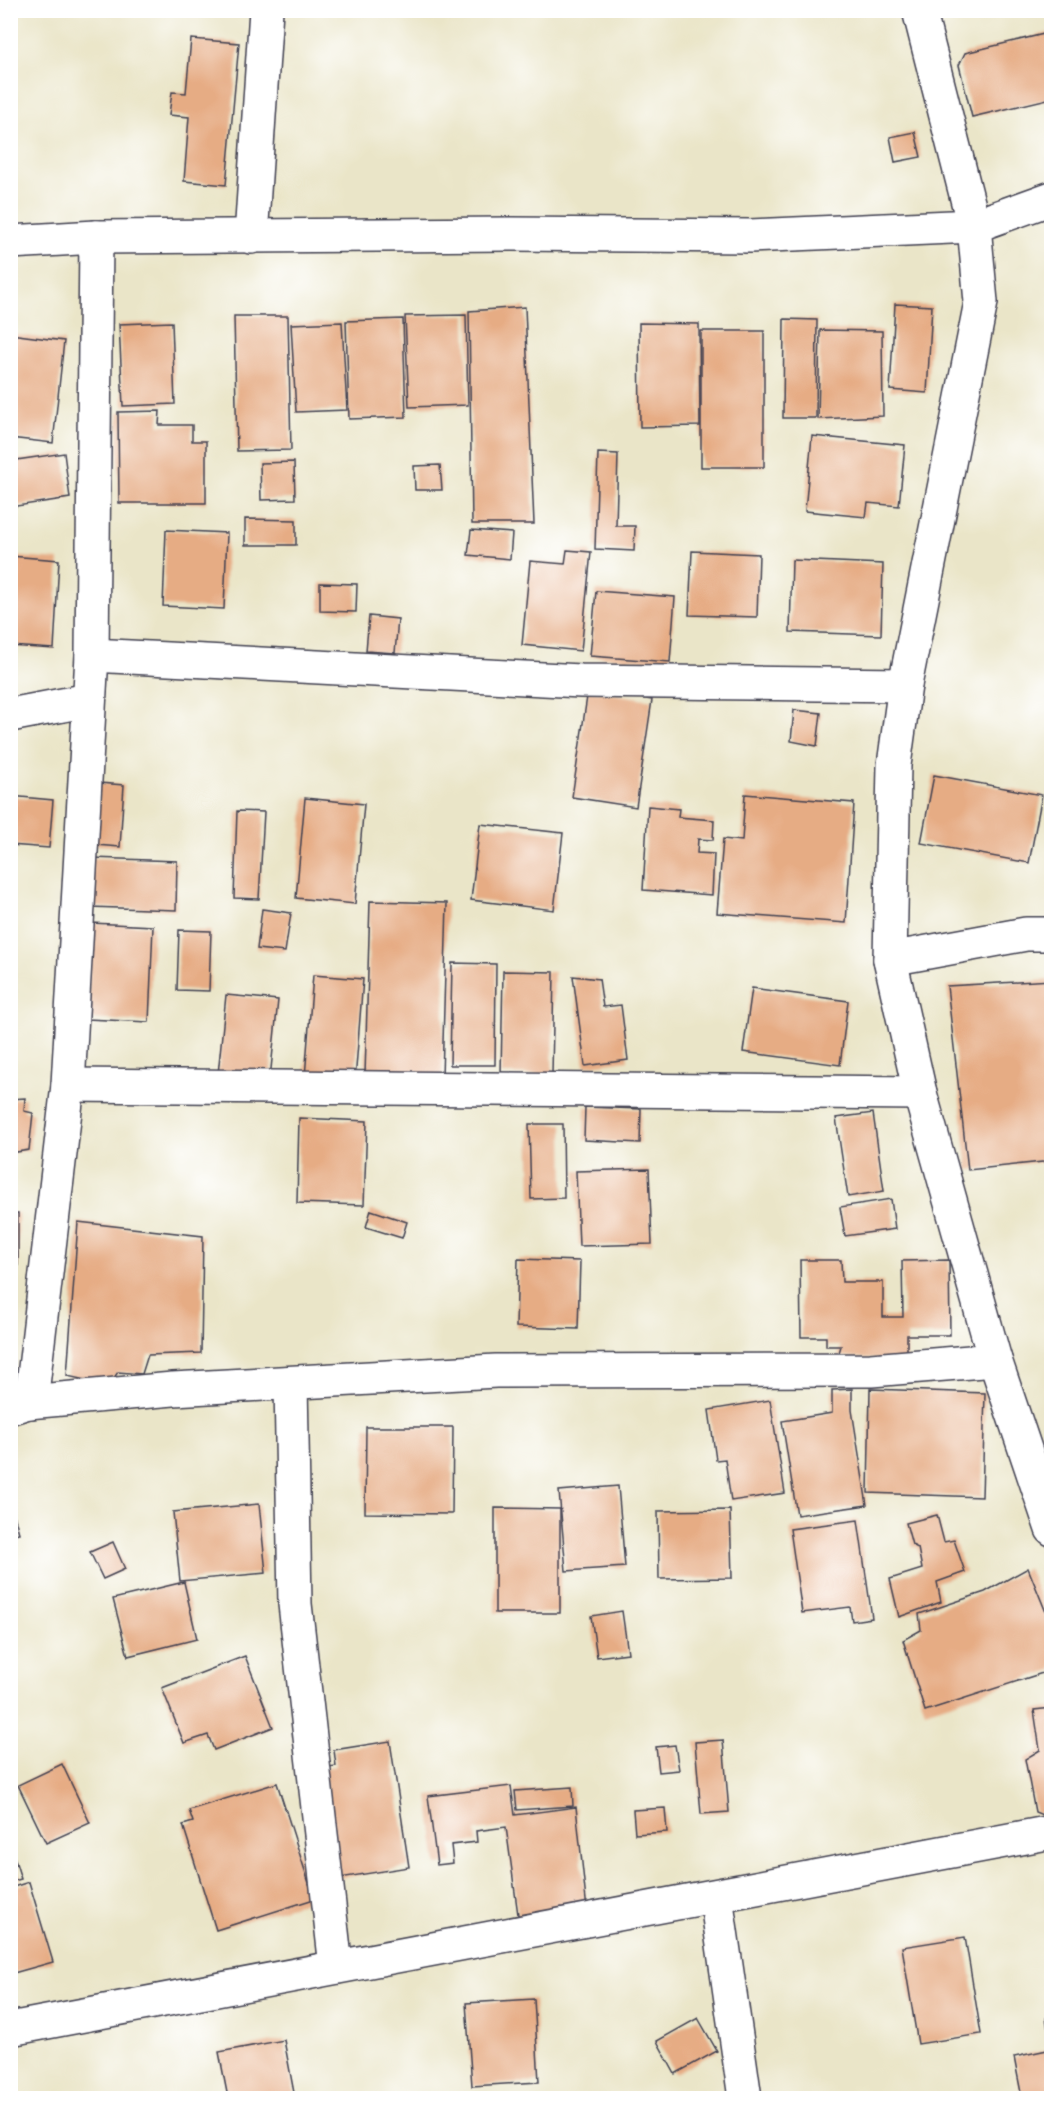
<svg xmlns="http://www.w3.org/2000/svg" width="1062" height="2109" font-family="Kalam,sans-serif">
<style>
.building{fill:#e6ac84}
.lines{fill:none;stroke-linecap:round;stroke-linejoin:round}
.minor-casing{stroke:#403f50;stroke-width:36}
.tertiary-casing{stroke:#403f50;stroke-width:36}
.minor{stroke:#fff;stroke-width:33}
.tertiary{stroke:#fff;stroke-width:33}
</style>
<rect width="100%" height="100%" fill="#fff"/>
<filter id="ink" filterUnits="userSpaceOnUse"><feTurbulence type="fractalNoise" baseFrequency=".0167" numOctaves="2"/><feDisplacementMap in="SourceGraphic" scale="12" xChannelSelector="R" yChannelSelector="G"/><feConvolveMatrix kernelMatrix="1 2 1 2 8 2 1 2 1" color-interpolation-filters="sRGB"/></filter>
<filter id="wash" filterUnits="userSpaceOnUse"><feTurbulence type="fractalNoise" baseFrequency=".008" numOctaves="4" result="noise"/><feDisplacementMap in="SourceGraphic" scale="24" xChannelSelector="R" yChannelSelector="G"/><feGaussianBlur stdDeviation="1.35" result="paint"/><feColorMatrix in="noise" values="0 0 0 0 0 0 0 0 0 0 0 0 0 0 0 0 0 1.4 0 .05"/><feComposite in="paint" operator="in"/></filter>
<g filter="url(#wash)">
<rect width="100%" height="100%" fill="#eae5c8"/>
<g id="blocks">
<g class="building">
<polygon points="1052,32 1052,98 972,117 959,65 965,53"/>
<polygon points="191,39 239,43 226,185 184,181 189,117 169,115 172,92 186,93"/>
<polygon points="915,132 921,157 895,162 890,137"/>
<polygon points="895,304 932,306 927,393 890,390"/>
<polygon points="525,307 534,524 472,524 469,311"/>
<polygon points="466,315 468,405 409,407 405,316"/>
<polygon points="234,316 288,316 291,450 237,451"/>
<polygon points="403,319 406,417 349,419 346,321"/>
<polygon points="784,319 817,320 816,418 783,418"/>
<polygon points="172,322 175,404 123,406 119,324"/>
<polygon points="342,322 347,410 296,412 291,324"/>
<polygon points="639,323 699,324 700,426 640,427"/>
<polygon points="820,330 882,331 883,416 818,419"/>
<rect x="701" y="331" width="63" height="136"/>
<polygon points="10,334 64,341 53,443 10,438"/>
<polygon points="160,411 159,425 192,425 192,441 206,441 206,503 119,503 118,412"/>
<polygon points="812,436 905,445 899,506 868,503 866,517 805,511"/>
<polygon points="64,453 70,498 10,507 10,461"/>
<polygon points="598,453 618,454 616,526 635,526 634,551 595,549"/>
<polygon points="294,462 295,499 261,500 260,463"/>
<polygon points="440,465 442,490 415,490 414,466"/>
<polygon points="245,519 296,520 296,545 245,545"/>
<polygon points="166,530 227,533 224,609 163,606"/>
<polygon points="471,530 512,533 510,559 468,555"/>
<polygon points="567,550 591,552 581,651 522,645 530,561 565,564"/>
<polygon points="692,551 759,554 757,617 689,615"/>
<polygon points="10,556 59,560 54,649 10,646"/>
<polygon points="792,560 883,564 881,635 790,632"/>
<polygon points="320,583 357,584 356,612 320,611"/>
<polygon points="596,591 675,597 670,662 590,656"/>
<polygon points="369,616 398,619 395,653 366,651"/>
<polygon points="588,690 652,700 636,807 572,797"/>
<polygon points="794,710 821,713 817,746 791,741"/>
<polygon points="934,775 1042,795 1029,863 921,843"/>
<polygon points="99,783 124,785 120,847 96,845"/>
<polygon points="745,794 854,803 846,923 717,913 723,839 742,841"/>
<polygon points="10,796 53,800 49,848 10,845"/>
<polygon points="305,798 364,804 355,904 296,898"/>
<polygon points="648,806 679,809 678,817 714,820 713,840 698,839 697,853 714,854 712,895 643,890"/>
<polygon points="237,811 264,812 259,899 234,898"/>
<polygon points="480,824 563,833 554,910 471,900"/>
<polygon points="92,858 177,861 176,910 90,907"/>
<polygon points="370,901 447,903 442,1077 365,1075"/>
<polygon points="262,909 291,913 285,952 257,949"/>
<polygon points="91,923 153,926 149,1022 87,1019"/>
<polygon points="179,930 211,931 209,991 177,990"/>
<polygon points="452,963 496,964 495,1065 450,1065"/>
<polygon points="503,971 554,972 552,1075 501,1074"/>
<polygon points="313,975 363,979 355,1081 305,1077"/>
<polygon points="573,976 599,979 603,1007 621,1005 628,1060 585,1066"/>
<polygon points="1052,980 1052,1161 968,1170 947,986"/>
<polygon points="752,988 848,1001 840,1065 743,1052"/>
<polygon points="226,995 278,1000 270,1079 218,1074"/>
<polygon points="25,1098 24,1111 33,1113 29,1150 10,1153 10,1099"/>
<polygon points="585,1107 641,1109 640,1143 584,1140"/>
<polygon points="873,1113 884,1191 848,1197 836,1118"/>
<polygon points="299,1118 367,1121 364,1205 297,1203"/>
<polygon points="529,1124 563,1124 564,1198 531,1199"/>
<polygon points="649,1169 652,1244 579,1246 576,1171"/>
<polygon points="891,1199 895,1229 845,1236 840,1207"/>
<polygon points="371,1210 407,1222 402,1238 366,1227"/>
<rect x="10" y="1213" width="8" height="54"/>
<polygon points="78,1222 203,1236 201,1353 148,1355 142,1374 118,1372 109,1385 67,1376"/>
<polygon points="518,1259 580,1261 578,1329 516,1327"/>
<polygon points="800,1260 841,1260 842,1282 883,1282 883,1317 903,1317 902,1261 949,1260 950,1335 907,1335 907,1362 838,1356 841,1346 826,1346 826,1337 801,1337"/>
<polygon points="852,1389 852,1410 867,1505 797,1515 782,1421 832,1413 832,1390"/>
<polygon points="870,1389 985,1393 982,1497 868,1493"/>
<polygon points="770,1400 785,1493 731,1501 725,1459 716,1460 709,1410"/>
<polygon points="366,1427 453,1427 452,1514 365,1513"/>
<polygon points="618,1486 625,1567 566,1571 559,1491"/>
<polygon points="10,1500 19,1533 10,1535"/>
<polygon points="259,1504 266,1573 180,1581 173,1512"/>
<polygon points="495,1508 560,1509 560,1613 495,1613"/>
<polygon points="730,1510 732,1578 659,1579 658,1511"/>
<polygon points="937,1515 944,1542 954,1540 965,1572 937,1582 941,1602 899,1617 890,1579 922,1569 918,1548 912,1545 906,1523"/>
<polygon points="858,1520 872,1618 852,1621 850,1607 802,1613 790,1529"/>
<polygon points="113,1542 125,1569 103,1579 90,1552"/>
<polygon points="1028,1568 1052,1627 1052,1670 925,1711 903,1640 921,1630 919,1614 985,1592"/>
<polygon points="184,1582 197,1639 128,1656 113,1599"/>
<polygon points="14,1588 18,1625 10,1626 10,1589"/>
<polygon points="622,1611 628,1653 597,1657 591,1616"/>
<polygon points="245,1656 273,1727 214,1750 208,1735 184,1743 162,1688"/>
<polygon points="1052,1708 1052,1819 1035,1812 1025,1759 1040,1750 1034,1710"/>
<polygon points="723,1740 729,1812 701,1814 695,1742"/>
<polygon points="390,1741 409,1867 340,1878 323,1768 336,1766 334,1750"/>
<polygon points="675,1745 679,1770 659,1772 656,1747"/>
<polygon points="62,1764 90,1823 46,1843 18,1785"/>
<polygon points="277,1783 314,1899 216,1930 183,1825 193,1822 189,1810"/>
<polygon points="511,1786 515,1815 576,1807 587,1910 519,1922 506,1827 476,1831 477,1842 451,1845 453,1863 437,1865 428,1796"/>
<polygon points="572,1787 573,1806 517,1810 515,1791"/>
<polygon points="665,1808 667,1832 635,1834 633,1810"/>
<polygon points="11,1847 21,1879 10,1882 10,1848"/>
<polygon points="29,1882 53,1962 10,1974 10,1888"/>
<polygon points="965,1937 981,2034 918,2044 902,1947"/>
<polygon points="534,1999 539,2082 472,2086 466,2003"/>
<polygon points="1052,2016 1052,2042 1050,2042 1046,2018"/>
<polygon points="698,2018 717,2051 675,2074 657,2041"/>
<polygon points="284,2040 295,2098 228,2098 219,2052"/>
<polygon points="1052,2049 1052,2098 1022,2098 1014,2057"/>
<polygon points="209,2092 210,2098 188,2098 187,2095"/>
</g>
</g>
</g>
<g filter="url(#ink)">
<use href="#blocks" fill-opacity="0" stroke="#403f50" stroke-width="1.5"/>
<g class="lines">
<g class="minor-casing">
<g id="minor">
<polyline points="919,10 974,226 981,302 905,685 894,765 890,959 920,1093 995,1360 1052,1529"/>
<polyline points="251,237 266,10"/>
<polyline points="92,655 581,681 905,685"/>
<polyline points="10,715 89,700"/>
<polyline points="890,959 1026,934 1052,934"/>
<polyline points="68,1085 920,1093"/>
<polyline points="291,1383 295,1604 336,1967"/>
<polyline points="31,1402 68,1085 92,655 96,237"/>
<polyline points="12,1407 28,1402 173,1389 496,1371 871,1370 995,1360"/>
<polyline points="716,1896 745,2098"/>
<polyline points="10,2029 1052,1832"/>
</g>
</g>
<g class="tertiary-casing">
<polyline id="tertiary" points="10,242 96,237 511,234 750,236 974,226 1052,198"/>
</g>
<use href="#minor" class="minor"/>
<use href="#tertiary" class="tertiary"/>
</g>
</g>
<rect width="1062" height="2109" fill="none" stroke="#fff" stroke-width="36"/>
</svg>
